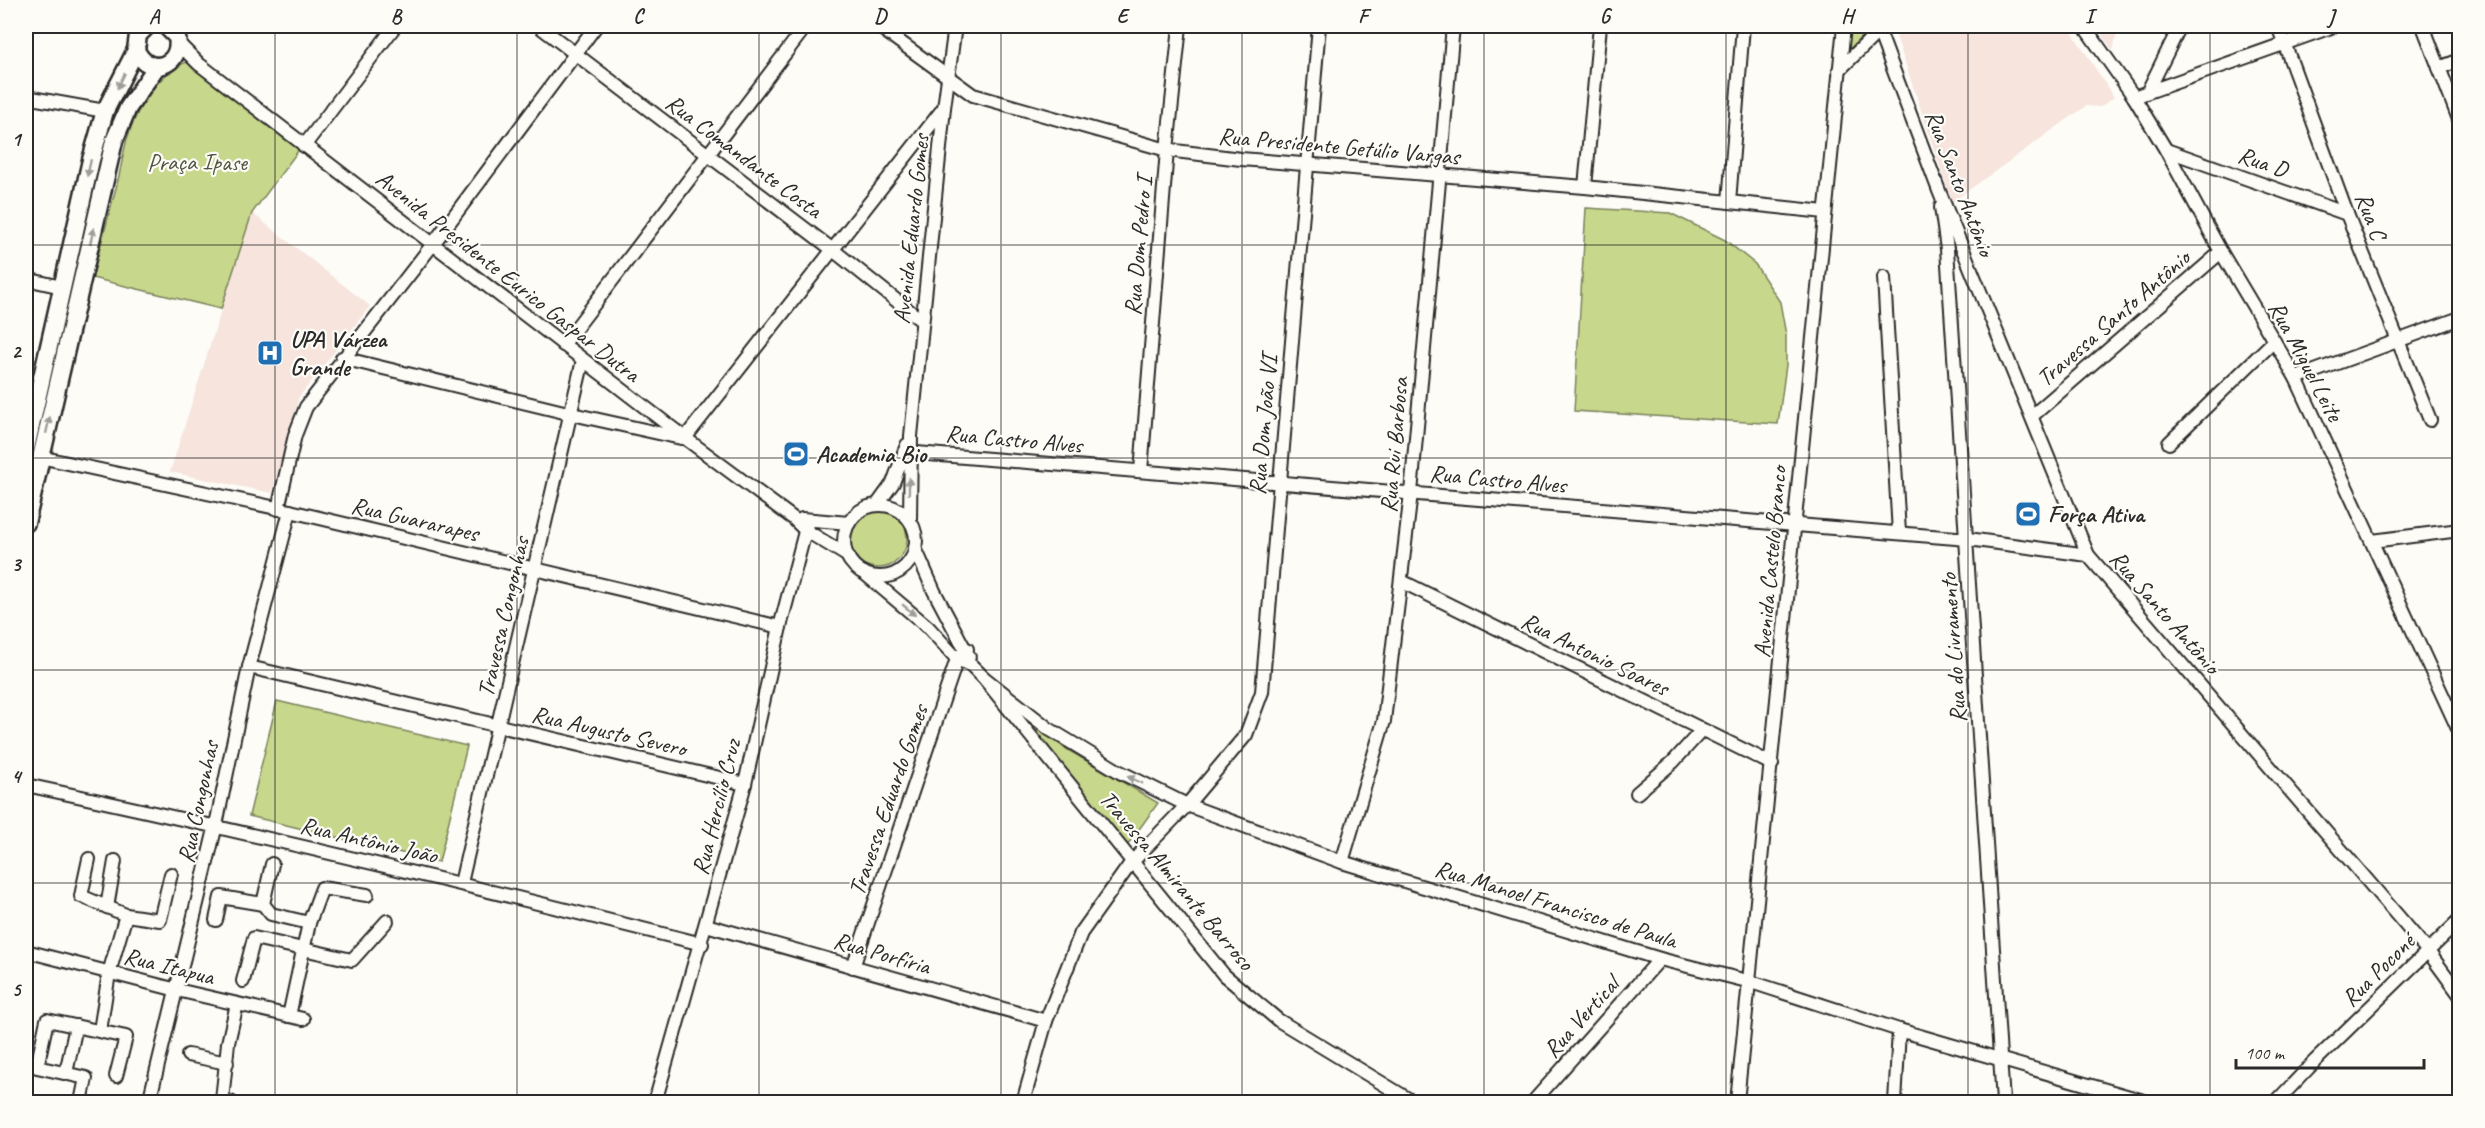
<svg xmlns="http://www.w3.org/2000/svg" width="2485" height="1128" font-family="Caveat,sans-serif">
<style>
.built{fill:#f6e4dd}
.green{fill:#c7d78b;stroke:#79815b;stroke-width:1.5}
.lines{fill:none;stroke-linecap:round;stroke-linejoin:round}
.minor-casing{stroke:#2b2b2b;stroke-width:16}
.major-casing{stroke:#2b2b2b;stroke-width:21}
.minor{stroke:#fdfcf7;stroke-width:12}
.major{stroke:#fdfcf7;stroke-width:16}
.oneway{fill:#9e9e9b}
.grid{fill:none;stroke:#2b2b2b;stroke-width:1.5;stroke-opacity:0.55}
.labels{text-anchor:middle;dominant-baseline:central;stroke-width:4.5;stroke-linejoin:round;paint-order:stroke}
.street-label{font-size:24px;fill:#2b2b2b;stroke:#fdfcf7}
.park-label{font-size:24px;fill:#525643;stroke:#fdfcf7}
.poi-label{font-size:24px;font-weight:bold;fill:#2b2b2b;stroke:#fdfcf7;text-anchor:start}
.neatline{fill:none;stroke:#2b2b2b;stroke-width:2}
.grid-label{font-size:20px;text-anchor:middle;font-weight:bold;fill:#2b2b2b}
</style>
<rect width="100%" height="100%" fill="#fdfcf7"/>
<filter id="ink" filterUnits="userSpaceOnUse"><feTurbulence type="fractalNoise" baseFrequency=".0167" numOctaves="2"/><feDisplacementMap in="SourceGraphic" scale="12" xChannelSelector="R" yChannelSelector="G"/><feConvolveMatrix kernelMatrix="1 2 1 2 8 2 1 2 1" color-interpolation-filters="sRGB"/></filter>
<g filter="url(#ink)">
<g class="built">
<polygon points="1899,26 2068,26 2114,97 2100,107 2086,106 1952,202 1894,30"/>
<polygon points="2096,26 2118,26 2113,51"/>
<polygon points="252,213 370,306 299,397 272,493 170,472"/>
</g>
<g class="green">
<polygon points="1849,26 1866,26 1868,30 1847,52"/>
<path d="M192 60 301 147 252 213 221 309 92 278C100 247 109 215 117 184 121 169 123 153 127 139 137 107 159 70 192 60Z"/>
<polygon points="1586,208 1670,213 1725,240 1755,264 1780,302 1786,335 1786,365 1778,424 1574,411"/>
<circle cx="878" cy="539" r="29"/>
<polygon points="277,701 467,746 439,862 249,816"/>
<polygon points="1029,722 1068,750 1158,803 1127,846"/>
</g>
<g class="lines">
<g class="minor-casing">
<g id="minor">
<polyline points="539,26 833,250 922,321"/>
<polyline points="878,26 973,95 1167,150 1241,159 1585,187 1825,212"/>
<polyline points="1877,26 1939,191 2088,555 2427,950 2460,995"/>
<polyline points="2084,26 2134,97 2166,150 2221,252 2296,378 2460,733"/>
<polyline points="2278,26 2347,214 2430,420"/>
<polyline points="2423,26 2460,122"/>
<polyline points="178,43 199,64 685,438 794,519 805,530 848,556"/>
<polyline points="2439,68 2460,60"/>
<polyline points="1839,70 1884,26"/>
<polyline points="2148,91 2180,26"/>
<polyline points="26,97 105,111"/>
<polyline points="2134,97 2334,26"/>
<polyline points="304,146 395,26"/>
<polyline points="2166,150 2347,214"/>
<polyline points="1585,187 1600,26"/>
<polyline points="1729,202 1743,26"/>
<polyline points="1941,207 1947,249 2003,1102"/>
<polyline points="1884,277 1899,533"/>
<polyline points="26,279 62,287"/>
<polyline points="563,345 806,26"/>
<polyline points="342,358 572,414 681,438"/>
<polyline points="2296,378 2460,318"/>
<polyline points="2032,416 2221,252"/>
<polyline points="685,438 943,109"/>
<polyline points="2169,443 2274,341"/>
<polyline points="904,452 1968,539 2088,555"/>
<polyline points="40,457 290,511 780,627"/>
<polyline points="1141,471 1167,150 1180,26"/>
<polyline points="877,505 893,483 907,445"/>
<circle cx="880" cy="541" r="36"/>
<polyline points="278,509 295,435 306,407 433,244 596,26"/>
<polyline points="802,519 849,523"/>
<polyline points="910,521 911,436 944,108 955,26"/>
<polyline points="2372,541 2460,530"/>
<polyline points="915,548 934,591 969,657"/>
<polyline points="864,573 928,627 957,659 972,666 983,677 1224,975 1278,1020 1413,1102"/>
<polyline points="1401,581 1772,764"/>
<polyline points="249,667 745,784"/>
<polyline points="983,677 1049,729 1120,772 1187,805 1342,862 1660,959 1751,982 1899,1030 2147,1102"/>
<path d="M26 785C252 833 477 887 702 944"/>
<polyline points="1637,793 1673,762 1702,730"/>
<polyline points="89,859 81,896 126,915 160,920 171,874"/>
<polyline points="1342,862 1384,721 1411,493 1453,26"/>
<polyline points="272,864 263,904 271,914 309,923"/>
<polyline points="461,883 583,360"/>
<polyline points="107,907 115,861"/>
<polyline points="216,920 221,897 263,904"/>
<polyline points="706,925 1046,1021"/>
<polyline points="26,951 177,990 303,1019"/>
<polyline points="853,967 957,659 967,649"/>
<polyline points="243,981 254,938 352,960 387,921"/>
<polyline points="289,1016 309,923 322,888 367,895"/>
<polyline points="100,1031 109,973 126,915"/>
<polyline points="188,1055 227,1063"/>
<polyline points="66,1073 76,1026"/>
<polyline points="81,1102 86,1078 37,1067 47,1020 126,1037 116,1076"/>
<polyline points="149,1102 216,825 249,667 290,511"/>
<polyline points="231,1102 222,1100 228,1043 237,1004"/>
<polyline points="655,1102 745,784 780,627 808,520"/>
<polyline points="1023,1102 1046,1021 1081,933 1131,863 1187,805 1246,735 1262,692 1319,26"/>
<polyline points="1533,1102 1660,959"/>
<polyline points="1737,1102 1844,26"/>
<polyline points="1895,1102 1899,1030"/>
<polyline points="2276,1102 2315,1061 2460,920"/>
</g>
</g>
<g class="major-casing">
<g id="major">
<path d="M147 26 138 35 136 50C148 78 183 66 177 37L166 26"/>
<polyline points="26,448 91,160 105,111 136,50"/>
<polyline points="26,523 114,141 128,108 157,66"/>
</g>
</g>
<use href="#minor" class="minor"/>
<use href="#major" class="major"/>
</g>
<defs><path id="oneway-solid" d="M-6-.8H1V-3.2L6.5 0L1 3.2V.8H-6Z" transform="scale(1.5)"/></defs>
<g class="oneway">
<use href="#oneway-solid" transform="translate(121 81) rotate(116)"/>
<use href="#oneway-solid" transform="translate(89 168) rotate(103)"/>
<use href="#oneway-solid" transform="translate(92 236) rotate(-77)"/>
<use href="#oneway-solid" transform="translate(48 425) rotate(-77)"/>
<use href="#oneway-solid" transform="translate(909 486) rotate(-89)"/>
<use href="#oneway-solid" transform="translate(909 610) rotate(40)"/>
<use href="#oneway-solid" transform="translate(1135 780) rotate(-154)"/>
</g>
</g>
<path class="grid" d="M275 26V1102M517 26V1102M759 26V1102M1001 26V1102M1242 26V1102M1484 26V1102M1726 26V1102M1968 26V1102M2210 26V1102M26 245H2460M26 458H2460M26 670H2460M26 883H2460"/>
<defs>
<g id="hospital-square" transform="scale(1.35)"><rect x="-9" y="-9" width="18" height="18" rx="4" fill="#1f6fb2" stroke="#fdfcf7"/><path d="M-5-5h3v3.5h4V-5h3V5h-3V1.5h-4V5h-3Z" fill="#fff"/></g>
<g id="stadium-square" transform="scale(1.35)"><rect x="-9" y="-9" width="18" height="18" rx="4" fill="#1f6fb2" stroke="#fdfcf7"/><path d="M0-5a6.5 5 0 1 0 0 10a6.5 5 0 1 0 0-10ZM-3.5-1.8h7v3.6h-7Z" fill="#fff"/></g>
</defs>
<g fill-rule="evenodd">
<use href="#hospital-square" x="270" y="353"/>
<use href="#stadium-square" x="796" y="454"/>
<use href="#stadium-square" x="2028" y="514"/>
</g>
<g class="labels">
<g class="street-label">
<text transform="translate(1339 146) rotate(5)">Rua Presidente Getúlio Vargas</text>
<text transform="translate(744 156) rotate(37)">Rua Comandante Costa</text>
<text transform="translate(2263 162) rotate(19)">Rua D</text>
<text transform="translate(1960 183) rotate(69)">Rua Santo Antônio</text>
<text transform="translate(2371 216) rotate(69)">Rua C</text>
<text transform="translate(911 229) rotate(-84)">Avenida Eduardo Gomes</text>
<text transform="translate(1138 246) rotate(-85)">Rua Dom Pedro I</text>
<text transform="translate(508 276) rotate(38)">Avenida Presidente Eurico Gaspar Dutra</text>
<text transform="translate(2113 318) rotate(-41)">Travessa Santo Antônio</text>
<text transform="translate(2306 361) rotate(62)">Rua Miguel Leite</text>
<text transform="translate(1263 425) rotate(-85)">Rua Dom João VI</text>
<text transform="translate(1014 439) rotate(5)">Rua Castro Alves</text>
<text transform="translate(1394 445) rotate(-85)">Rua Rui Barbosa</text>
<text transform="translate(1498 479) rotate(5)">Rua Castro Alves</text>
<text transform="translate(415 519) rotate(13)">Rua Guararapes</text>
<text transform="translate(1770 562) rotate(-85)">Avenida Castelo Branco</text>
<text transform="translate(2165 612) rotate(49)">Rua Santo Antônio</text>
<text transform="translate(503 617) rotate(-77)">Travessa Congonhas</text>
<text transform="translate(1953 648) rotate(-94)">Rua do Livramento</text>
<text transform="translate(1595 654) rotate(26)">Rua Antonio Soares</text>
<text transform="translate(609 731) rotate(13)">Rua Augusto Severo</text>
<text transform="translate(888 800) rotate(-71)">Travessa Eduardo Gomes</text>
<text transform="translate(198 802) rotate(-78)">Rua Congonhas</text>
<text transform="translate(716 807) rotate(-76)">Rua Hercílio Cruz</text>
<text transform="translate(369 840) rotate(13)">Rua Antônio João</text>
<text transform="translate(1177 880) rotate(50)">Travessa Almirante Barroso</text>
<text transform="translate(1556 904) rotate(17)">Rua Manoel Francisco de Paula</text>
<text transform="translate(882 953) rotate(16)">Rua Porfíria</text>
<text transform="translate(169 966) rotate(14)">Rua Itapua</text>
<text transform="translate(2378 970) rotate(-45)">Rua Poconé</text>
<text transform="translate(1581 1017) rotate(-48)">Rua Vertical</text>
</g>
<g class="park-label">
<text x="197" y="162">Praça Ipase</text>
</g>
<g class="poi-label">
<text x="290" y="339">UPA Várzea<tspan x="290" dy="28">Grande</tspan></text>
<text x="816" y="454">Academia Bio</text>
<text x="2048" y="514">Força Ativa</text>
</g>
</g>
<rect width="2485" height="1128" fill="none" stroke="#fdfcf7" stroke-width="66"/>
<path d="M2236 1059v9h188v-9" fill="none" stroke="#2b2b2b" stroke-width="3"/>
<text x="2245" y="1059" font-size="18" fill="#2b2b2b" stroke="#fdfcf7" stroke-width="4.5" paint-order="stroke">100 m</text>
<rect x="33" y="33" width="2419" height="1062" class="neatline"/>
<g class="grid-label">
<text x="154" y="23">A</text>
<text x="396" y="23">B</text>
<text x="638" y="23">C</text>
<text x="880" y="23">D</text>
<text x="1122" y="23">E</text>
<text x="1363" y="23">F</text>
<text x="1605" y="23">G</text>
<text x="1847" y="23">H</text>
<text x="2089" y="23">I</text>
<text x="2331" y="23">J</text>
<text x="16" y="146">1</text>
<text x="16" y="358">2</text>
<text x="16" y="571">3</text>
<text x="16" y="783">4</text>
<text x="16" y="996">5</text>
</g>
</svg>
